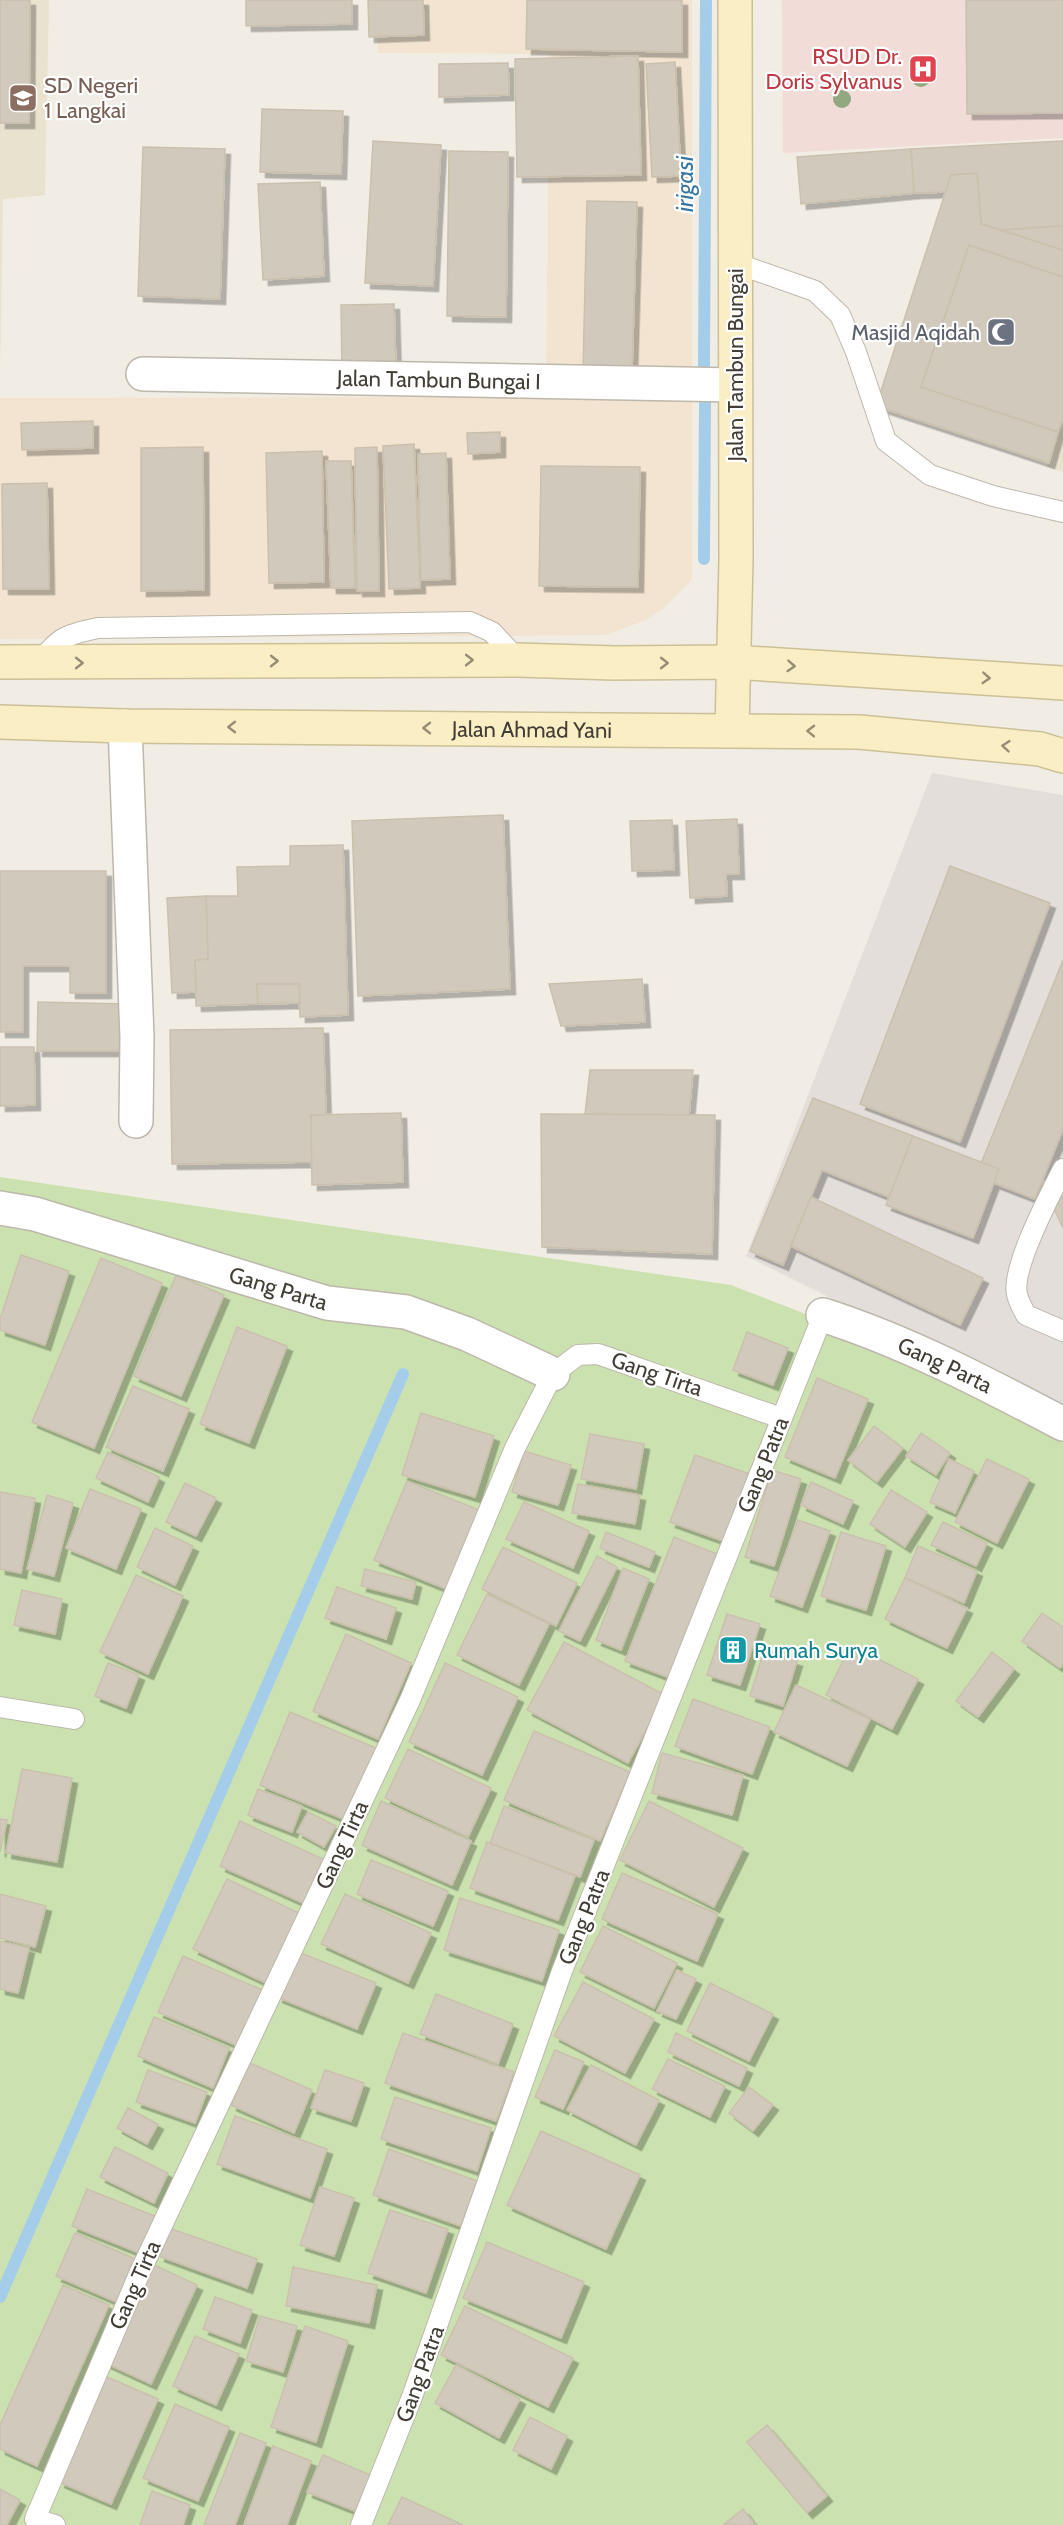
<svg xmlns="http://www.w3.org/2000/svg" width="1063" height="2525" font-family="Cabin,sans-serif">
<style>
.commercial{fill:#f2e4d0}
.industrial{fill:#e3ded9}
.education{fill:#e9e2cf}
.medical{fill:#f1dcd8}
.green{fill:#cbe2b0}
.lines{fill:none;stroke-linecap:round;stroke-linejoin:round}
.stream{stroke:#a4cdea;stroke-width:12}
.building{fill:#d1c9bb;stroke:#cbc0ae;stroke-width:1.5;filter:url(#shadow)}
.lane-casing{stroke:#beb7ab;stroke-width:22}
.street-casing{stroke:#beb7ab;stroke-width:36}
.secondary-casing{stroke:#cdc097;stroke-width:36}
.lane{stroke:#fff;stroke-width:20}
.street{stroke:#fff;stroke-width:33}
.secondary{stroke:#faeec5;stroke-width:33}
.tree{fill:#92a87f}
.oneway{stroke:#958d76}
.labels{text-anchor:middle;dominant-baseline:central;stroke-width:4.5;stroke-linejoin:round;paint-order:stroke}
.health-label{font-size:22px;fill:#be3a42;stroke:#fff;text-anchor:end}
.education-label{font-size:22px;fill:#785e54;stroke:#fff;text-anchor:start}
.worship-label{font-size:22px;fill:#5b616d;stroke:#fff;text-anchor:end}
.street-label{font-size:22px;fill:#423d35;stroke:#fff}
.culture-label{font-size:22px;fill:#0d838f;stroke:#fff;text-anchor:start}
.water-label{font-size:24px;font-style:italic;fill:#3775a5;stroke:#fff}
</style>
<defs>
<filter id="shadow"><feDropShadow dx="5.5" dy="5.5" stdDeviation="0" flood-color="#0004"/></filter>
</defs>
<rect width="100%" height="100%" fill="#f1ede4"/>
<polygon class="commercial" points="376,0 692,0 692,580 663,609 644,621 605,635 0,639 0,398 546,397 549,54 378,53"/>
<polygon class="industrial" points="932,773 1063,795 1063,1413 746,1256"/>
<g class="education">
<polygon points="0,0 49,0 45,195 3,199 0,374"/>
<polygon points="1063,415 1063,472 1047,467"/>
</g>
<polygon class="medical" points="782,0 1063,0 1063,138 783,153"/>
<polygon class="green" points="0,1177 731,1285 1063,1414 1063,2525 7,2525 0,2522"/>
<g class="lines">
<g class="stream">
<polyline points="704,369 706,0"/>
<polyline points="704,559 705,401"/>
<polyline points="0,2297 403,1374"/>
</g>
</g>
<g class="building">
<polygon points="0,0 30,0 29,123 0,123"/>
<polygon points="246,0 352,0 352,24 246,26"/>
<polygon points="368,0 423,0 424,35 369,37"/>
<polygon points="527,0 682,0 682,52 526,49"/>
<polygon points="966,0 1063,0 1063,113 967,114"/>
<polygon points="638,56 641,175 517,177 515,59"/>
<polygon points="675,62 681,176 652,177 646,64"/>
<polygon points="508,63 509,95 439,97 439,64"/>
<polygon points="262,109 343,111 341,174 260,172"/>
<polygon points="373,141 441,145 433,286 365,283"/>
<polygon points="1063,141 1063,226 1002,230 981,224 977,173 951,175 946,192 914,193 911,149"/>
<polygon points="143,147 225,149 220,299 138,296"/>
<polygon points="911,149 914,193 801,204 797,157"/>
<polygon points="449,151 508,152 506,317 447,316"/>
<polygon points="977,173 981,224 1063,250 1063,277 969,245 921,387 1058,432 1049,463 876,406 951,175"/>
<polygon points="320,182 324,276 263,280 258,184"/>
<polygon points="587,201 637,202 632,371 583,370"/>
<polygon points="1063,226 1063,250 1002,230"/>
<polygon points="969,245 1063,277 1063,419 1058,432 921,387"/>
<polygon points="394,304 396,371 342,372 341,305"/>
<polygon points="93,421 93,448 22,450 21,423"/>
<polygon points="500,432 500,452 468,454 467,433"/>
<polygon points="414,444 420,588 389,589 383,446"/>
<polygon points="203,447 204,590 141,591 141,448"/>
<polygon points="377,447 379,591 357,591 355,448"/>
<polygon points="322,451 324,582 269,583 266,453"/>
<polygon points="446,453 450,579 421,580 418,454"/>
<polygon points="326,461 351,461 355,588 331,588"/>
<polygon points="541,466 640,467 638,587 539,586"/>
<polygon points="47,483 49,589 3,589 2,484"/>
<polygon points="503,815 510,989 358,996 352,821"/>
<polygon points="737,819 739,874 726,874 727,896 690,898 686,821"/>
<polygon points="672,820 674,870 632,871 630,821"/>
<polygon points="343,845 348,1015 300,1017 299,984 257,984 258,1004 196,1006 195,960 208,959 206,896 238,896 237,867 290,866 290,846"/>
<polygon points="950,866 1050,903 960,1142 860,1104"/>
<polygon points="0,871 106,871 106,993 70,993 70,966 23,966 23,1032 0,1032"/>
<polygon points="206,896 208,959 195,960 196,992 172,993 167,898"/>
<polygon points="1063,960 1063,1129 1035,1199 976,1176"/>
<polygon points="642,979 645,1022 561,1026 549,984"/>
<polygon points="257,984 299,984 300,1003 258,1004"/>
<polygon points="38,1002 126,1004 125,1051 37,1051"/>
<polygon points="323,1028 326,1115 311,1115 312,1162 172,1164 170,1030"/>
<polygon points="0,1047 34,1047 35,1105 0,1106"/>
<polygon points="590,1070 693,1070 689,1115 585,1114"/>
<polygon points="813,1098 913,1136 889,1197 822,1170 783,1265 750,1251"/>
<polygon points="401,1113 403,1182 312,1185 311,1115"/>
<polygon points="541,1114 715,1115 712,1254 542,1247"/>
<polygon points="913,1136 999,1169 973,1238 886,1205"/>
<polygon points="1063,1174 1063,1228 1042,1183"/>
<polygon points="811,1197 983,1278 960,1325 791,1246"/>
<polygon points="21,1255 69,1271 45,1345 0,1330 0,1319"/>
<polygon points="101,1258 162,1283 94,1448 32,1422"/>
<polygon points="176,1275 224,1295 181,1396 134,1376"/>
<polygon points="237,1327 287,1346 249,1443 200,1424"/>
<polygon points="747,1332 788,1348 773,1385 733,1370"/>
<polygon points="817,1378 868,1399 835,1478 785,1457"/>
<polygon points="133,1386 189,1409 163,1471 106,1447"/>
<polygon points="421,1413 494,1436 475,1497 402,1475"/>
<polygon points="874,1426 903,1448 877,1482 848,1460"/>
<polygon points="921,1433 950,1453 936,1475 906,1456"/>
<polygon points="590,1434 644,1444 636,1489 581,1479"/>
<polygon points="524,1451 571,1465 558,1505 512,1492"/>
<polygon points="108,1452 159,1477 148,1502 96,1478"/>
<polygon points="695,1455 750,1474 726,1542 670,1522"/>
<polygon points="949,1459 974,1471 955,1513 930,1502"/>
<polygon points="987,1459 1029,1479 997,1543 955,1522"/>
<polygon points="772,1470 801,1479 774,1566 745,1557"/>
<polygon points="407,1481 481,1511 449,1590 374,1560"/>
<polygon points="811,1482 853,1501 843,1524 801,1505"/>
<polygon points="185,1483 216,1498 196,1536 166,1522"/>
<polygon points="578,1484 640,1495 635,1524 572,1513"/>
<polygon points="90,1489 141,1509 116,1569 66,1548"/>
<polygon points="891,1490 927,1512 905,1547 870,1524"/>
<polygon points="0,1492 35,1498 21,1573 0,1569"/>
<polygon points="47,1495 73,1503 54,1576 27,1569"/>
<polygon points="524,1502 589,1531 573,1568 506,1539"/>
<polygon points="798,1520 830,1531 802,1607 770,1596"/>
<polygon points="943,1522 987,1543 976,1566 931,1545"/>
<polygon points="155,1528 193,1546 175,1585 137,1567"/>
<polygon points="606,1532 655,1552 649,1567 600,1548"/>
<polygon points="841,1532 886,1546 866,1610 821,1596"/>
<polygon points="674,1537 722,1556 673,1679 625,1661"/>
<polygon points="918,1546 977,1571 964,1603 905,1578"/>
<polygon points="503,1547 577,1583 556,1626 482,1589"/>
<polygon points="597,1556 617,1567 580,1641 559,1631"/>
<polygon points="623,1568 649,1579 621,1650 596,1640"/>
<polygon points="365,1569 416,1582 412,1599 361,1586"/>
<polygon points="136,1575 183,1596 148,1674 100,1652"/>
<polygon points="905,1578 967,1608 947,1648 885,1619"/>
<polygon points="337,1587 396,1608 386,1639 325,1618"/>
<polygon points="22,1590 62,1599 55,1634 14,1625"/>
<polygon points="487,1594 549,1624 519,1685 457,1655"/>
<polygon points="1042,1613 1063,1627 1063,1664 1060,1668 1022,1641"/>
<polygon points="727,1614 760,1624 740,1685 707,1675"/>
<polygon points="346,1634 411,1663 378,1739 313,1711"/>
<polygon points="564,1642 665,1695 628,1763 527,1710"/>
<polygon points="851,1645 918,1679 892,1729 826,1695"/>
<polygon points="764,1651 797,1661 783,1706 750,1696"/>
<polygon points="992,1652 1014,1669 978,1717 956,1701"/>
<polygon points="108,1663 139,1675 126,1708 95,1696"/>
<polygon points="445,1663 518,1697 482,1775 409,1742"/>
<polygon points="796,1685 870,1719 847,1766 774,1732"/>
<polygon points="693,1699 770,1727 752,1774 675,1746"/>
<polygon points="290,1712 376,1748 346,1820 260,1785"/>
<polygon points="534,1731 630,1772 600,1841 504,1800"/>
<polygon points="408,1749 491,1788 468,1837 385,1798"/>
<polygon points="662,1753 743,1775 732,1815 652,1793"/>
<polygon points="22,1769 72,1778 57,1862 6,1853"/>
<polygon points="258,1789 302,1806 292,1832 248,1815"/>
<polygon points="381,1801 471,1841 452,1885 362,1845"/>
<polygon points="649,1801 743,1848 714,1907 620,1860"/>
<polygon points="504,1806 594,1840 580,1877 490,1843"/>
<polygon points="308,1812 336,1826 324,1847 297,1832"/>
<polygon points="0,1819 7,1820 0,1852"/>
<polygon points="240,1821 323,1859 303,1903 220,1866"/>
<polygon points="487,1842 575,1876 558,1920 470,1888"/>
<polygon points="371,1860 448,1891 433,1926 357,1894"/>
<polygon points="622,1873 718,1914 697,1961 602,1919"/>
<polygon points="227,1879 299,1913 266,1983 193,1949"/>
<polygon points="0,1894 46,1906 35,1947 0,1938"/>
<polygon points="345,1894 431,1933 408,1983 321,1944"/>
<polygon points="460,1898 559,1930 542,1981 444,1950"/>
<polygon points="603,1926 677,1963 654,2008 580,1972"/>
<polygon points="0,1941 29,1948 18,1993 0,1989"/>
<polygon points="296,1951 376,1983 357,2029 277,1997"/>
<polygon points="183,1956 267,1992 243,2048 158,2012"/>
<polygon points="677,1970 696,1979 676,2019 657,2011"/>
<polygon points="583,1982 654,2019 625,2073 554,2036"/>
<polygon points="710,1983 773,2014 749,2061 687,2031"/>
<polygon points="436,1994 513,2024 498,2064 420,2034"/>
<polygon points="154,2017 229,2048 213,2088 138,2056"/>
<polygon points="403,2033 514,2072 496,2121 385,2083"/>
<polygon points="676,2033 747,2068 739,2086 668,2052"/>
<polygon points="555,2050 584,2062 563,2109 535,2097"/>
<polygon points="668,2059 725,2086 710,2117 652,2089"/>
<polygon points="250,2063 312,2090 294,2133 231,2105"/>
<polygon points="591,2065 659,2100 636,2145 567,2110"/>
<polygon points="148,2070 207,2092 195,2123 136,2102"/>
<polygon points="325,2070 364,2083 351,2121 311,2108"/>
<polygon points="749,2087 773,2105 753,2131 729,2113"/>
<polygon points="395,2097 491,2128 477,2171 381,2139"/>
<polygon points="128,2108 158,2124 147,2144 117,2128"/>
<polygon points="235,2116 327,2149 310,2198 217,2164"/>
<polygon points="541,2131 640,2175 606,2249 507,2205"/>
<polygon points="115,2147 168,2173 154,2203 100,2177"/>
<polygon points="389,2149 477,2181 461,2226 373,2195"/>
<polygon points="320,2187 354,2198 334,2256 300,2245"/>
<polygon points="87,2189 157,2217 142,2254 72,2226"/>
<polygon points="390,2210 448,2229 426,2293 368,2273"/>
<polygon points="169,2228 257,2259 247,2288 159,2256"/>
<polygon points="75,2233 138,2260 119,2303 56,2276"/>
<polygon points="487,2242 584,2282 561,2338 463,2298"/>
<polygon points="150,2263 197,2285 151,2384 103,2362"/>
<polygon points="293,2267 377,2285 369,2323 286,2306"/>
<polygon points="63,2285 109,2305 37,2466 0,2449 0,2425"/>
<polygon points="215,2297 252,2310 240,2343 203,2329"/>
<polygon points="465,2306 573,2358 548,2407 441,2355"/>
<polygon points="260,2316 297,2326 283,2372 246,2361"/>
<polygon points="305,2326 348,2341 316,2442 271,2427"/>
<polygon points="195,2336 239,2354 216,2405 173,2386"/>
<polygon points="456,2365 520,2399 499,2438 435,2403"/>
<polygon points="105,2376 158,2399 111,2504 59,2482"/>
<polygon points="175,2404 229,2427 198,2501 143,2478"/>
<polygon points="530,2417 567,2436 551,2469 513,2450"/>
<polygon points="767,2425 827,2496 807,2513 747,2442"/>
<polygon points="240,2433 266,2443 235,2525 204,2525"/>
<polygon points="273,2446 311,2461 287,2525 244,2525"/>
<polygon points="323,2455 370,2475 355,2511 307,2492"/>
<polygon points="0,2489 20,2500 7,2525 0,2525"/>
<polygon points="152,2491 190,2505 183,2525 140,2525"/>
<polygon points="402,2497 463,2525 388,2525"/>
<polygon points="743,2509 755,2525 723,2525"/>
</g>
<g class="lines">
<g class="lane-casing">
<g id="lane">
<polyline points="735,263 815,291 840,315 856,352 886,441 930,475 993,496 1063,512"/>
<path d="M39 663C60 636 66 635 98 628L470 622 492 632 518 660"/>
<path d="M1063 1169C1050 1195 1011 1268 1017 1294 1018 1301 1023 1309 1026 1315L1063 1331"/>
<polyline points="0,1707 74,1719"/>
<polyline points="55,2525 35,2519 140,2272 410,1700 515,1448 553,1374 578,1355 598,1354 781,1418"/>
<polyline points="361,2525 412,2397 562,1971 823,1315"/>
</g>
</g>
<g class="street-casing">
<g id="street">
<path id="s1" d="M143 374 735 385"/>
<polyline points="125,726 137,1037 136,1121"/>
<path id="s2" d="M0 1208 35 1214 327 1303 406 1312 467 1334 553 1374"/>
<path id="s3" d="M823 1315C907 1342 985 1383 1063 1424"/>
</g>
</g>
<g class="secondary-casing">
<g id="secondary">
<polyline points="0,662 518,660 614,663 733,662 1063,683"/>
<path id="s4" d="M0 722 125 726 859 732 1040 749 1063 756"/>
<polyline points="732,730 736,560 735,0"/>
</g>
</g>
<use href="#lane" class="lane"/>
<use href="#street" class="street"/>
<use href="#secondary" class="secondary"/>
</g>
<g class="tree">
<circle cx="921" cy="78" r="9"/>
<circle cx="842" cy="99" r="9"/>
</g>
<defs><path id="oneway-chevron" d="M-2-3.5L2.5 0L-2 3.5" fill="none" stroke-width="1.6" stroke-linecap="round" stroke-linejoin="round" transform="scale(1.5)"/></defs>
<g class="oneway">
<use href="#oneway-chevron" transform="translate(469 660)"/>
<use href="#oneway-chevron" transform="translate(274 661)"/>
<use href="#oneway-chevron" transform="translate(79 663)"/>
<use href="#oneway-chevron" transform="translate(664 663)"/>
<use href="#oneway-chevron" transform="translate(791 666) rotate(4)"/>
<use href="#oneway-chevron" transform="translate(986 678) rotate(4)"/>
<use href="#oneway-chevron" transform="translate(232 727) rotate(-180)"/>
<use href="#oneway-chevron" transform="translate(427 728) rotate(-180)"/>
<use href="#oneway-chevron" transform="translate(811 731) rotate(-179)"/>
<use href="#oneway-chevron" transform="translate(1006 746) rotate(-175)"/>
</g>
<defs>
<g id="hospital-square" transform="scale(1.5)"><rect x="-9" y="-9" width="18" height="18" rx="4" fill="#e0444e" stroke="#fff"/><path d="M-5-5h3v3.5h4V-5h3V5h-3V1.5h-4V5h-3Z" fill="#fff"/></g>
<g id="school-square" transform="scale(1.5)"><rect x="-9" y="-9" width="18" height="18" rx="4" fill="#8d6e63" stroke="#fff"/><path d="M0-5L7-2L0 1L-7-2ZM-4 1L0 2.5L4 1V4Q0 6-4 4Z" fill="#fff"/></g>
<g id="mosque-square" transform="scale(1.5)"><rect x="-9" y="-9" width="18" height="18" rx="4" fill="#6b7280" stroke="#fff"/><path d="M3.5-4.9A6 6 0 1 0 3.5 4.9A5 5 0 1 1 3.5-4.9Z" fill="#fff"/></g>
<g id="building-square" transform="scale(1.5)"><rect x="-9" y="-9" width="18" height="18" rx="4" fill="#0f9aa8" stroke="#fff"/><path d="M-4-6H4V6H1V3H-1V6H-4ZM-2.5-4.3h1.7v1.8h-1.7ZM.8-4.3h1.7v1.8H.8ZM-2.5-1h1.7V.8h-1.7ZM.8-1h1.7V.8H.8Z" fill="#fff"/></g>
</defs>
<g fill-rule="evenodd">
<use href="#hospital-square" x="923" y="69"/>
<use href="#school-square" x="23" y="98"/>
<use href="#mosque-square" x="1001" y="332"/>
<use href="#building-square" x="733" y="1650"/>
</g>
<g class="labels">
<g class="health-label">
<text x="902" y="56">RSUD Dr.<tspan x="902" dy="25">Doris Sylvanus</tspan></text>
</g>
<g class="education-label">
<text x="44" y="85">SD Negeri<tspan x="44" dy="25">1 Langkai</tspan></text>
</g>
<g class="worship-label">
<text x="980" y="332">Masjid Aqidah</text>
</g>
<g class="street-label">
<text transform="translate(735 365) rotate(-90)">Jalan Tambun Bungai</text>
<text stroke="none"><textPath href="#s1" startOffset="296">Jalan Tambun Bungai I</textPath></text>
<text stroke="none"><textPath href="#s4" startOffset="532">Jalan Ahmad Yani</textPath></text>
<text stroke="none"><textPath href="#s2" startOffset="290">Gang Parta</textPath></text>
<text stroke="none"><textPath href="#s3" startOffset="132">Gang Parta</textPath></text>
<text transform="translate(657 1374) rotate(19)">Gang Tirta</text>
<text transform="translate(763 1465) rotate(-68)">Gang Patra</text>
<text transform="translate(342 1845) rotate(-65)">Gang Tirta</text>
<text transform="translate(584 1917) rotate(-68)">Gang Patra</text>
<text transform="translate(135 2285) rotate(-66)">Gang Tirta</text>
<text transform="translate(420 2374) rotate(-70)">Gang Patra</text>
</g>
<g class="culture-label">
<text x="754" y="1650">Rumah Surya</text>
</g>
<g class="water-label">
<text transform="translate(684 184) rotate(-90)">irigasi</text>
</g>
</g>
</svg>
